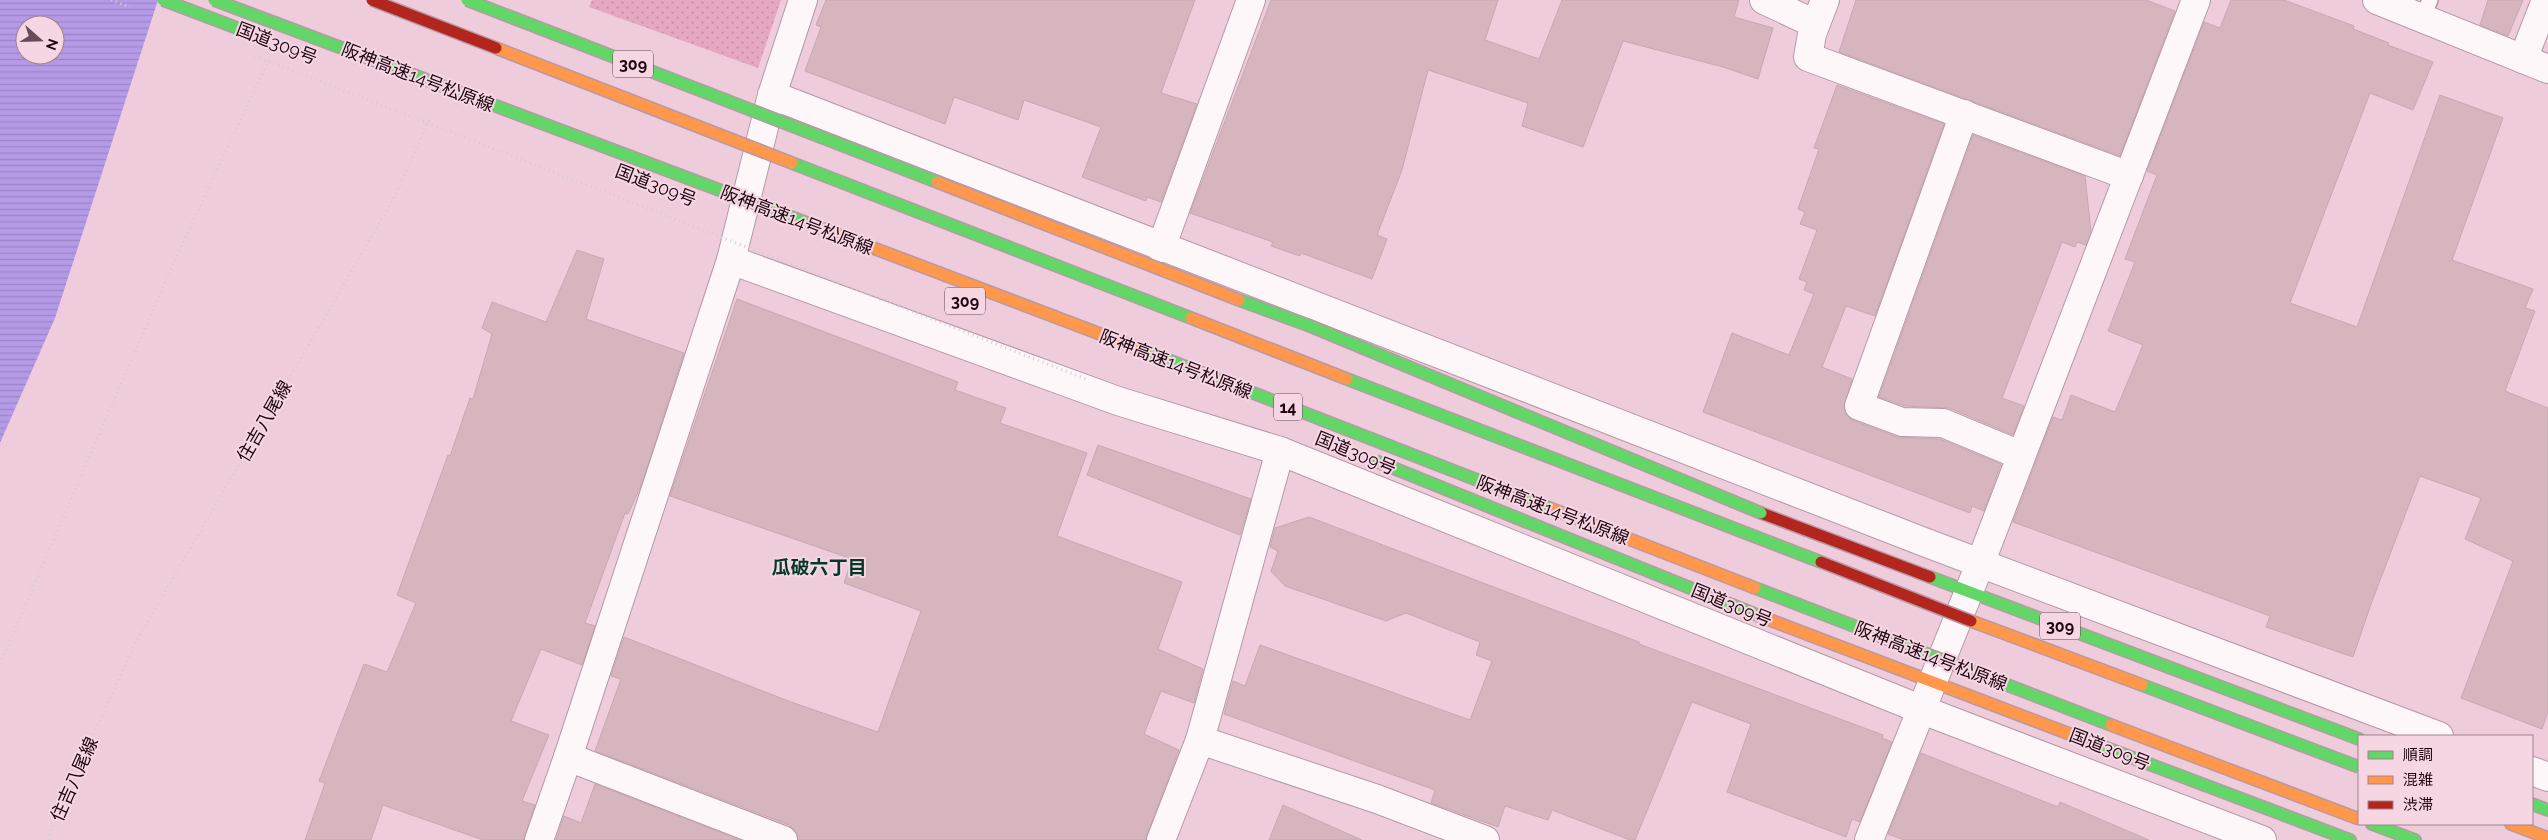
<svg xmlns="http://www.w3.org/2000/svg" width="2548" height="840" font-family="Raleway,'Noto Sans JP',sans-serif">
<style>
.park{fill:url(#park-dots)}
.water{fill:url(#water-rules);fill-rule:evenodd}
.building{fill:#d7b5be;stroke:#c7a8b1}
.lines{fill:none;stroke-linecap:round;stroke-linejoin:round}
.lane-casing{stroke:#b699a6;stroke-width:18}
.street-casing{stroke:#b699a6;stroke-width:30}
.fast-casing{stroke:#b699a6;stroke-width:14}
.slow-casing{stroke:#b699a6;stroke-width:14}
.jam-casing{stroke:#b699a6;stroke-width:14}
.path{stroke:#d6cbd0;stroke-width:3;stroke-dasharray:1 4;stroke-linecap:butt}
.lane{stroke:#fdf7fa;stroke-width:15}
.street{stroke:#fdf7fa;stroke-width:28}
.fast{stroke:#63d668;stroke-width:11}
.slow{stroke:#ff974d;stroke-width:11}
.jam{stroke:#b3261e;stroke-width:11}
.fast-bridge-casing{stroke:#b699a6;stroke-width:14;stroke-linecap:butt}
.slow-bridge-casing{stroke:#b699a6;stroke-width:14;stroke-linecap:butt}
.jam-bridge-casing{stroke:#b699a6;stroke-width:14;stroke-linecap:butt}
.path-bridge{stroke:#d6cbd0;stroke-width:3;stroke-dasharray:1 4;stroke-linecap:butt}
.fast-bridge{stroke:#63d668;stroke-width:11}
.slow-bridge{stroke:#ff974d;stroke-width:11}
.jam-bridge{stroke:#b3261e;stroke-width:11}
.labels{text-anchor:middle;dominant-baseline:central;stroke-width:4;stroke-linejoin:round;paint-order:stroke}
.shield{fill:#f6d6e3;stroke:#5f4451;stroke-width:1}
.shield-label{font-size:16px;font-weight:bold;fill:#1e0512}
.street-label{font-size:18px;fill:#1e0512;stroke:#f6d6e3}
.neighbourhood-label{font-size:19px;font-weight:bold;fill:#00382b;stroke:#f6d6e3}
</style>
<defs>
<pattern id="park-dots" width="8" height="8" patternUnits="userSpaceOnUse" patternTransform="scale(1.25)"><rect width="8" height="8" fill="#e6a7c3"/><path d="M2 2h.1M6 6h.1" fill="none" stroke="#c58ea6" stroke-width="1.8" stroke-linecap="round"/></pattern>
<pattern id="water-rules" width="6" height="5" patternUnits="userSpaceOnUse" patternTransform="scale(1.25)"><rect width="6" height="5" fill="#b59be7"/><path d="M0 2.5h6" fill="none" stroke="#9b84c5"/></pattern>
</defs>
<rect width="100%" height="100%" fill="#efccdb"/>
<polygon class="park" points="592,0 781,0 758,68 589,7"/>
<path class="water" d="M0 0H158L55 318 0 443ZM25 25H55V55H25Z"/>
<g class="building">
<polygon points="826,0 1195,0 1161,93 1197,104 1161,202 1147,197 1146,201 1082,177 1101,127 1024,100 1018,120 954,97 945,124 805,71 821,27 816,25"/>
<polygon points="1271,0 1498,0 1485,40 1539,59 1562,0 1739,0 1734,17 1773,28 1758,79 1723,67 1623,41 1583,147 1522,126 1528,103 1428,70 1402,170 1377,235 1387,239 1372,279 1301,253 1300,256 1271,246 1273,242 1190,213"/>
<polygon points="1856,0 2146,0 2175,11 2120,156 1839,52"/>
<polygon points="2231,0 2284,0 2354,26 2353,29 2389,43 2388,45 2433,62 2413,110 2370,93 2290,303 2357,327 2440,95 2503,118 2452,260 2533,289 2525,308 2535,311 2505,391 2548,408 2548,712 2542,729 2461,698 2513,561 2465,539 2481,498 2420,476 2371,604 2353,657 2266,627 2270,616 2013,522 2053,417 2062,420 2071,395 2115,412 2143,345 2108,331 2135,262 2125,259 2157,175 2147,171 2204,22 2220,28"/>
<polygon points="2488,0 2523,0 2508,36 2480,25"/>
<polygon points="1837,85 1944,124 1875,316 1846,306 1822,367 1852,379 1844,408 1847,416 1854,421 1897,437 1940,439 2001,464 1984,511 1972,506 1970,513 1703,412 1732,333 1789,355 1814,294 1804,290 1807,282 1799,279 1817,230 1800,224 1805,212 1798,209 1819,149 1814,148"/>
<polygon points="1973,135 2085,176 2091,232 2086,245 2077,242 2075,247 2062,242 2002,398 2024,406 2013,435 1949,408 1905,406 1879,397"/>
<polygon points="577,250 604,259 586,319 684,353 641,486 628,514 625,513 585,623 595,626 582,665 541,649 511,721 549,735 522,801 535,805 524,840 483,840 383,805 371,840 305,840 325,783 319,781 364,664 387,672 416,603 397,595 448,455 450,456 470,398 473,399 492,334 482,328 492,302 546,322"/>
<polygon points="737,299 958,382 955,390 1006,408 1000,423 1087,453 1057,536 1182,582 1158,649 1203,669 1194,703 1161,691 1144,734 1179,750 1145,840 798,840 795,831 789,825 595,751 621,679 611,676 624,637 791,702 878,732 921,611 844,583 852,559 670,496"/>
<polygon points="1098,445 1251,499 1240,535 1087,475"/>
<polygon points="1309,517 1639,642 1639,644 1883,735 1882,738 1892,742 1860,822 1852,819 1846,837 1727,792 1751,724 1692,702 1635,840 1630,840 1552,810 1548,820 1505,806 1498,827 1431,803 1435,790 1224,714 1233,681 1245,686 1260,645 1470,720 1492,661 1476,655 1480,642 1406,613 1386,621 1285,586 1271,571 1278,551 1270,547 1275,528"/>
<polygon points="1921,753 2058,807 2060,802 2149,840 1904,840 1888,834"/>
<polygon points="595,784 740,840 556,840 564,816 581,823"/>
<polygon points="1283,805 1362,840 1269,840"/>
</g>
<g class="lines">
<g class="lane-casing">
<polyline id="lane" points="2422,18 2430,0"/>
</g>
<g class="street-casing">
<g id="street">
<polyline points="1764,0 1815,24"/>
<polyline points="1825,0 1812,34 1808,57 2129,176"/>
<polyline points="2377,0 2548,69"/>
<polyline points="2523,59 2546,0"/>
<polyline points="772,95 1924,542 2439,736"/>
<polyline points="1964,114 1859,406 1902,422 1943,423 2020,455"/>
<polyline points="1161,248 1251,0"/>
<polyline points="731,260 1118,401 1280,451 1920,709 2262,840"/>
<polyline points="1200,740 1377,799 1485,840"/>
<polyline points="568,757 783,840"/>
<polyline points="2532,771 2548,777"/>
<polyline points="539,840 568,757 731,260 772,95 803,0"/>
<polyline points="1161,840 1200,740 1280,451"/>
<polyline points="1869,840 1980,564 2196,0"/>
</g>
</g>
<g class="fast-casing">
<g id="fast">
<polyline points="1930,577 2359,739"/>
<polyline points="2075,736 2350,840"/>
<polyline points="2532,804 2548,810"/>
<polyline points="2372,824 2415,840"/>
</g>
</g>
<g class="slow-casing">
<g id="slow">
<polyline points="1762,617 2075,736"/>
<polyline points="2511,824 2548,838"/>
</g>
</g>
<g class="jam-casing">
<polyline id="jam" points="1761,513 1930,577"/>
</g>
<g class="path">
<polyline points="0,664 173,264 270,57"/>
<polyline points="48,840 63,800 136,642 394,198 430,117"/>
</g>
<use href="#lane" class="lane"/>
<use href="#street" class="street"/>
<use href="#fast" class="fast"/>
<use href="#slow" class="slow"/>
<use href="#jam" class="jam"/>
<g class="fast-bridge-casing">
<g id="fast-bridge">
<polyline points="163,0 237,28"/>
<polyline points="214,0 839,235"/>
<polyline points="467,0 937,182"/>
<polyline points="792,163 1191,318"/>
<polyline points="1239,300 1310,326 1761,513"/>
<polyline points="1145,351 1552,509"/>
<polyline points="1347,379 1821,562"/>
<polyline points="1376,461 1762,617"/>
<polyline points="1755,588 2111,725"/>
<polyline points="2142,685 2359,767"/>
</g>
</g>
<g class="slow-bridge-casing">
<g id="slow-bridge">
<polyline points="496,48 792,163"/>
<polyline points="937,182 1239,300"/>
<polyline points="839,235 1145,351"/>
<polyline points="1191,318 1347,379"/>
<polyline points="1552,509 1755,588"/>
<polyline points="1971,621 2142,685"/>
<polyline points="2111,725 2359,819"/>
</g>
</g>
<g class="jam-bridge-casing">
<g id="jam-bridge">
<polyline points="372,0 496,48"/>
<polyline points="1821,562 1971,621"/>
</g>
</g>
<g class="path-bridge">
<polyline points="111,0 130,7"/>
<polyline points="255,56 1086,379"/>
</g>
<use href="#fast-bridge" class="fast-bridge"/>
<use href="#slow-bridge" class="slow-bridge"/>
<use href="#jam-bridge" class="jam-bridge"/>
</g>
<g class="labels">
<g class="shield">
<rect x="613" y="50.5" width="40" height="27" rx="4"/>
<rect x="945" y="287.5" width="40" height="27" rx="4"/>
<rect x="1274" y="393.5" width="28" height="27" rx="4"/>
<rect x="2040" y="612.5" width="40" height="27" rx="4"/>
</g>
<g class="shield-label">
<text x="633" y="64">309</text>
<text x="965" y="301">309</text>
<text x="1288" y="407">14</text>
<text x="2060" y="626">309</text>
</g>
<g class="street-label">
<text transform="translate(277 43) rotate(21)">国道309号</text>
<text transform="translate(418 77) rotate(21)">阪神高速14号松原線</text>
<text transform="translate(656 185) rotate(21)">国道309号</text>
<text transform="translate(797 220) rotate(21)">阪神高速14号松原線</text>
<text transform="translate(1176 364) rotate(21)">阪神高速14号松原線</text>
<text transform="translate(264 421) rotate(-60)">住吉八尾線</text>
<text transform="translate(1356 453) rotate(22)">国道309号</text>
<text transform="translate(1553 510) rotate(21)">阪神高速14号松原線</text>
<text transform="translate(1732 605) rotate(22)">国道309号</text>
<text transform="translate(1931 656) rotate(21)">阪神高速14号松原線</text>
<text transform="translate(2110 749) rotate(21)">国道309号</text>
<text transform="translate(74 779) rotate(-66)">住吉八尾線</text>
</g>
<g class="neighbourhood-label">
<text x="819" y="567">瓜破六丁目</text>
</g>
</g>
<rect x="2358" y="735" width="175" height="90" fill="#f6d6e3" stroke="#a0828f"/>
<rect x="2368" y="751" width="25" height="8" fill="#63d668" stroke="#a0828f"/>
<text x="2403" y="760" font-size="15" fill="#1e0512">順調</text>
<rect x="2368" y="776" width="25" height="8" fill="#ff974d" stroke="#a0828f"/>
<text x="2403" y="785" font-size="15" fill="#1e0512">混雑</text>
<rect x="2368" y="801" width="25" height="8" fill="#b3261e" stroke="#a0828f"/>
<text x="2403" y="810" font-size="15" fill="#1e0512">渋滞</text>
<g transform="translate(40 40) rotate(110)"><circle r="24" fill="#f6d6e3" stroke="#a0828f"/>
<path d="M0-4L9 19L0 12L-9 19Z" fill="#674b58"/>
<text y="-8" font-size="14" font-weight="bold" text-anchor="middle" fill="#1e0512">N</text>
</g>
</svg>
